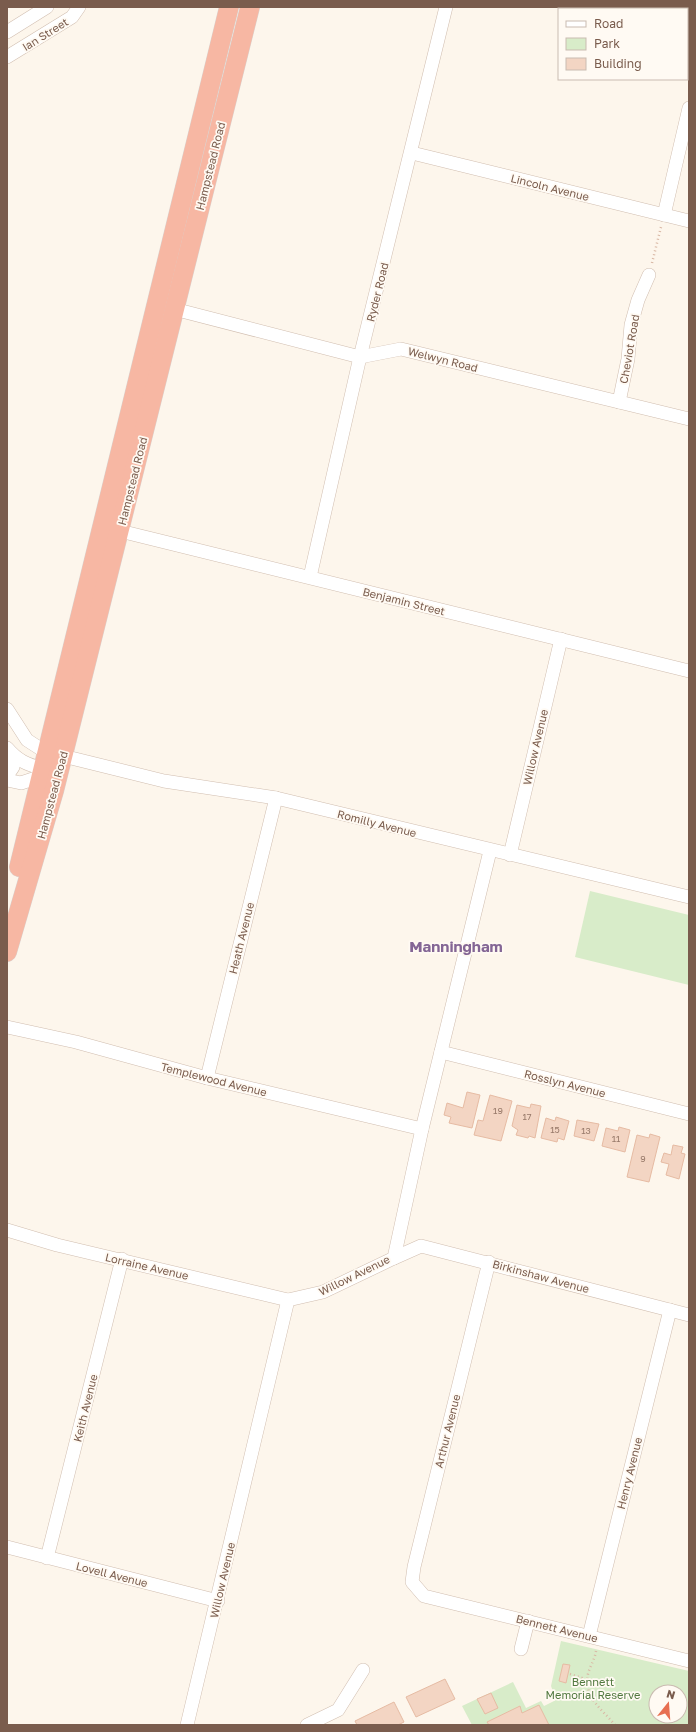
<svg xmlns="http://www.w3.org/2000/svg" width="696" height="1732" font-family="'Golos Text',sans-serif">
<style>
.green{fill:#d8ecc9;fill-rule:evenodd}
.building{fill:#f3d5c3;stroke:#e6bba3}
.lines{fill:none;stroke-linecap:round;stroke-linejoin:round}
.minor-casing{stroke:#d1beb0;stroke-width:14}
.highway-casing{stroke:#dad1cd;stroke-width:20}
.path{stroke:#d9b8a5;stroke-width:2.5;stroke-dasharray:1 3;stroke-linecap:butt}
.minor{stroke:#fff;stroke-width:13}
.highway{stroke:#f7b7a3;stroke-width:19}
.labels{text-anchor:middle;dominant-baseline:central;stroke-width:3.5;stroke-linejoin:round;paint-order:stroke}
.number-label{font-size:9px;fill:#987a6a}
.street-label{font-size:11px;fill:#7a5c4d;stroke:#fffaf3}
.park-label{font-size:11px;fill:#537a41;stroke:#fffaf3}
.district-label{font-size:15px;font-weight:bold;fill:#846695;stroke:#fffaf3}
</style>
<rect width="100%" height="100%" fill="#fdf6ec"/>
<g class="green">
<polygon points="590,891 689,915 689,985 575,957"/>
<path d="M561 1641 689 1671V1725H472L462 1706 513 1682 526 1708 541 1701 544 1706 556 1700 551 1686ZM656 1692H680V1716H656Z"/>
</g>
<g class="building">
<polygon points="467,1092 480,1095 472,1128 449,1123 451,1117 444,1115 447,1103 463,1108"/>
<polygon points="490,1095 512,1101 501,1141 474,1135 478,1120 483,1121"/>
<polygon points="531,1104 541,1106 535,1138 529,1136 528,1138 516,1135 518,1130 512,1126 517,1105 530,1108"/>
<polygon points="556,1117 569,1121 564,1140 558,1138 557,1142 541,1138 546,1118 555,1121"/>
<polygon points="577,1120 599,1124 594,1141 574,1136"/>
<polygon points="619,1127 630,1130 625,1152 602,1146 606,1128 618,1131"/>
<polygon points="650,1134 660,1137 649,1182 627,1177 637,1135 649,1138"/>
<polygon points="673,1145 683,1147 681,1153 685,1154 679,1179 666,1175 669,1164 661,1162 664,1153 671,1155"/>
<polygon points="563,1664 570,1665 566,1683 559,1681"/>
<polygon points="445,1679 455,1699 416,1717 406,1697"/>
<polygon points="491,1693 498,1708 485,1714 477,1699"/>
<polygon points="394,1702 404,1722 398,1725 357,1725 355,1721"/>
<polygon points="539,1705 549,1725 489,1725 487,1722 520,1706 522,1713"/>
</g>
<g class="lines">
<g class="minor-casing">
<g id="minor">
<polyline points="634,7 642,9"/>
<polyline points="687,19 689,20"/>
<polyline points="7,32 47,7"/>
<polyline points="7,57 72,17 79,7"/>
<polyline points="412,153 689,221"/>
<polyline points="664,215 689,108"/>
<polyline points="174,309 360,357 401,349 689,419"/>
<polyline points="619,402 628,359 631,325 638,300 649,275"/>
<polyline points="120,531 689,671"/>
<polyline points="310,577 360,357 446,7"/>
<polyline points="7,709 27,740 47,753"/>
<path d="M7 748C17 760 27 765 42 768"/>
<polyline points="63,756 164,781 276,798 689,897"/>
<polyline points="7,776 13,767 14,758"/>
<polyline points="7,780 21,783 42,776"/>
<polyline points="510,855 561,639"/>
<polyline points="7,1027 76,1042 207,1078 422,1129"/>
<polyline points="441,1052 689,1114"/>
<polyline points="207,1078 276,798"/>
<polyline points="7,1230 57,1245 288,1300"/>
<polyline points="394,1258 421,1246 689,1315"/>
<polyline points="489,1262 414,1567 412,1582 424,1596 689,1661"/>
<polyline points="7,1547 218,1601"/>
<polyline points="47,1558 122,1259"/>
<polyline points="589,1636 670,1310"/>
<polyline points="521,1649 528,1621"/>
<polyline points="187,1725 288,1300 323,1292 394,1258 422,1129 490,851"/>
<polyline points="307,1725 338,1710 363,1670"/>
</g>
</g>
<g class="highway-casing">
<g id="highway">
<polyline points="19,867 229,7"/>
<polyline points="7,952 54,791 250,7"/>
</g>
</g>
<g class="path">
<polyline points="652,263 661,227"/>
<path d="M596 1651C595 1659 590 1666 588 1674 583 1697 602 1709 615 1725"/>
<polyline points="570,1674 582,1678 587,1682"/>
</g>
<use href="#minor" class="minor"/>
<use href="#highway" class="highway"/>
</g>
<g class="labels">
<g class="number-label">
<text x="498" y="1110">19</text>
<text x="527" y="1116">17</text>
<text x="555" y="1129">15</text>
<text x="586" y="1130">13</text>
<text x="616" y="1138">11</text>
<text x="643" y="1158">9</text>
</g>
<g class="street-label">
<text transform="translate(45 34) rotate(-32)">Ian Street</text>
<text transform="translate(210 166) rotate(-76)">Hampstead Road</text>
<text transform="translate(550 187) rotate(14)">Lincoln Avenue</text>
<text transform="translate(377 292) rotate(-76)">Ryder Road</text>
<text transform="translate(629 349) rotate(-80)">Cheviot Road</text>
<text transform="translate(443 359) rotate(14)">Welwyn Road</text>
<text transform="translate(132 481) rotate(-76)">Hampstead Road</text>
<text transform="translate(404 601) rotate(14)">Benjamin Street</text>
<text transform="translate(535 747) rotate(-77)">Willow Avenue</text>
<text transform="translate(52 795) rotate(-75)">Hampstead Road</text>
<text transform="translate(377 823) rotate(14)">Romilly Avenue</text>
<text transform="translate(241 938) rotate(-76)">Heath Avenue</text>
<text transform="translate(214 1079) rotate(14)">Templewood Avenue</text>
<text transform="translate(565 1083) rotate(14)">Rosslyn Avenue</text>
<text transform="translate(147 1266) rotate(13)">Lorraine Avenue</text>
<text transform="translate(354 1275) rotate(-26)">Willow Avenue</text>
<text transform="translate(541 1276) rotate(15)">Birkinshaw Avenue</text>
<text transform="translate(85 1408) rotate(-76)">Keith Avenue</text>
<text transform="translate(447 1431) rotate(-76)">Arthur Avenue</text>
<text transform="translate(629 1473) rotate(-76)">Henry Avenue</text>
<text transform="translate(112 1574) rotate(14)">Lovell Avenue</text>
<text transform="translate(222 1580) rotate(-77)">Willow Avenue</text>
<text transform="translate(557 1628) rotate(14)">Bennett Avenue</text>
</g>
<g class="park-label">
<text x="593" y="1681">Bennett<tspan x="593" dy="13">Memorial Reserve</tspan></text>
</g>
<g class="district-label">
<text x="456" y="946">Manningham</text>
</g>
</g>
<rect width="696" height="1732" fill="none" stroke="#7a5c4d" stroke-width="16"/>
<rect x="558" y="8" width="130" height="72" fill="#fffaf3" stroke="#cabbb1"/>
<rect x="566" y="21" width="20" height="6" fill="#ffffff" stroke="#cabbb1"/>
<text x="594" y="28" font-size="12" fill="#7a5c4d">Road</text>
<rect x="566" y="38" width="20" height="12" fill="#d8ecc9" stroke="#cabbb1"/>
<text x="594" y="48" font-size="12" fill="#7a5c4d">Park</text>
<rect x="566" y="58" width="20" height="12" fill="#f3d5c3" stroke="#cabbb1"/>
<text x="594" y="68" font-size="12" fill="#7a5c4d">Building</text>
<g transform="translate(668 1704) rotate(17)"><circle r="19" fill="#fffaf3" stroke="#cabbb1"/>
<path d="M0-3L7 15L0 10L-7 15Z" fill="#e76f51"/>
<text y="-6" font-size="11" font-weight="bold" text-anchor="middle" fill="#7a5c4d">N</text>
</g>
</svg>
